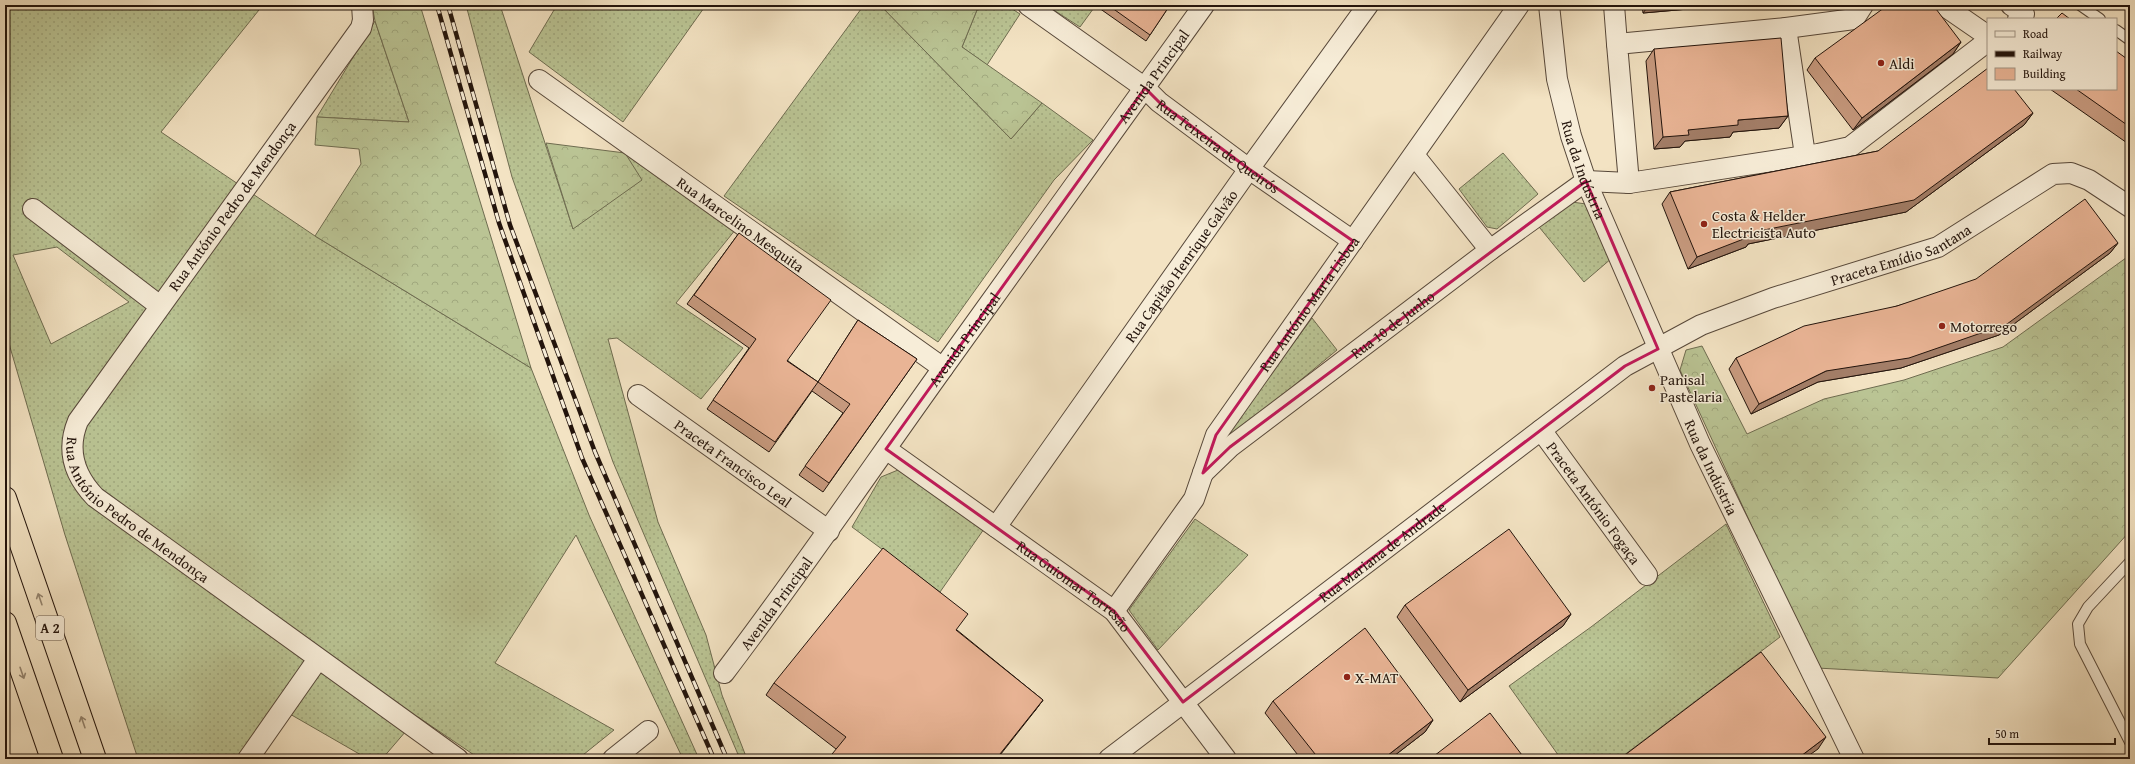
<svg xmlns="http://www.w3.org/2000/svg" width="2135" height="764" font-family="'Gentium Book Plus',serif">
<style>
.grass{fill:url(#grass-dots);stroke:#6e6c50;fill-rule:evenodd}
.forest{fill:url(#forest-crowns);stroke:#6e6c50}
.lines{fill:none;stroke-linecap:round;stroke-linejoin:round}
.service-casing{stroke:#57483a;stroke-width:12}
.minor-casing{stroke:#57483a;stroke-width:22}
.motorway-casing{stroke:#23140c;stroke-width:24}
.service{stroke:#f7edd8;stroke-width:10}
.minor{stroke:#f7edd8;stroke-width:20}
.motorway{stroke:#f3e3c3;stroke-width:22}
.rail-casing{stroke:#23140c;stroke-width:4.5}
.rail{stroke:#f7edd8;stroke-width:3;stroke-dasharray:9;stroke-linecap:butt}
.wall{fill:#c89b80;stroke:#23140c}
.shaded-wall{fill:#a37e68;stroke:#23140c}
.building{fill:#e9b495;stroke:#23140c}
.oneway{stroke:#958671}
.marked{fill:none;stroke:#c2185b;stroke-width:3;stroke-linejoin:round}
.poi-dot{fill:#8f2418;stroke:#f7edd8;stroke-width:1.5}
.labels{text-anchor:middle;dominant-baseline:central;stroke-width:3;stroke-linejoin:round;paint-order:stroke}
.shield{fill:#f7edd8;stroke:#635549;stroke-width:1}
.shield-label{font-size:14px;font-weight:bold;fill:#23140c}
.poi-label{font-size:15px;fill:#23140c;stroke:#f7edd8;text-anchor:start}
.street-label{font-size:15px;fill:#23140c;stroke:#f7edd8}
</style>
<defs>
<pattern id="grass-dots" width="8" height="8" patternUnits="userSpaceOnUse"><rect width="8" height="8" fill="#bac494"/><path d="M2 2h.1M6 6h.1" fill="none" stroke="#a0a87e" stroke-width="1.8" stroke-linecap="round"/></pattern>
<pattern id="forest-crowns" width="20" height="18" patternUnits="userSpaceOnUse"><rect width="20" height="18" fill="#bac494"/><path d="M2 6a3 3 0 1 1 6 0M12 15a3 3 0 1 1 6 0" fill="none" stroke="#a0a87e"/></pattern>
</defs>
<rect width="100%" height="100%" fill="#f3e3c3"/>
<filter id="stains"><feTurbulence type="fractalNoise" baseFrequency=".005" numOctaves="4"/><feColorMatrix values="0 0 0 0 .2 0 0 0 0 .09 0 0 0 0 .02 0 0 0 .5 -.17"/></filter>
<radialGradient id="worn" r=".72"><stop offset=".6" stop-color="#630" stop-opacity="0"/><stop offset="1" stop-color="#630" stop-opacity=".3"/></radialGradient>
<g class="grass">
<path d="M5 5H263L161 132 315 236 531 368 589 515 699 759H683L576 535 495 663 614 730 578 759H480L418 717 382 759H368L276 706 237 759H138L65 535 5 330ZM57 247 129 302 51 344 13 255Z"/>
<polygon points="466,5 500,5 573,229 625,153 736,229 676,303 743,348 701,399 617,338 608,339 658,522 706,635 722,695 747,759 740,759 613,462 512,177"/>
<polygon points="557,5 706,5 623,122 529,52"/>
<polygon points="864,5 880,5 1011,139 1042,103 1093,140 1054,180 938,342 724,196"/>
<polygon points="979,5 1006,5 1020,14 987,65 962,47"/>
<polygon points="1046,5 1096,5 1080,27"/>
<polygon points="375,21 409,122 317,117"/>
<polygon points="1503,153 1538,194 1497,229 1487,227 1459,189"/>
<polygon points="1572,202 1586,204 1612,258 1584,282 1535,222"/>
<polygon points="1312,318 1337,350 1234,435 1228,432"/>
<polygon points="898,470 984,529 940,592 852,527 881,477"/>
<polygon points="1195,519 1248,555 1158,650 1129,610"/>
<polygon points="1726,524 1780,637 1619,759 1561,759 1509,686 1591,627"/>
</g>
<g class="forest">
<polygon points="372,5 420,5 531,368 315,236 361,164 359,149 315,145 317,117 409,122 375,21"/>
<polygon points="880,5 979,5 962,47 1042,103 1011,139"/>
<polygon points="546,143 625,153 642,180 573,229"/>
<polygon points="2130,255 2130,531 1998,678 1817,668 1680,370 1686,350 1702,346 1747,434 1824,399 1904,380 2003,347"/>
</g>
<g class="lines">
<g class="service-casing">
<g id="service">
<polyline points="2080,5 2100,19"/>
<polyline points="2116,30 2130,40"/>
<polyline points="2130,562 2088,607 2078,624 2080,644 2130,742"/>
</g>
</g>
<g class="minor-casing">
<g id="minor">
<path id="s1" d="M362 5 363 20 361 28 78 421C66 450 74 475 95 497L458 759"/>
<path id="s2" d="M1028 5 1145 88 1159 102 1249 169 1353 241"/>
<path id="s3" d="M1549 5 1557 79 1571 136 1586 181 1700 444 1854 759"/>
<polyline points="1614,5 1617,44"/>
<polyline points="1943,5 1988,36"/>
<polyline points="2011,5 2024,14 2018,19"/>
<polyline points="1786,28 1805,155"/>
<path id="s4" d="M539 80 943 368"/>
<polyline points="1414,155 1490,250"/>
<polyline points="1629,183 1617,44 1786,28 1854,19 1863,5"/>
<polyline points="33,209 160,306"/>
<path id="s5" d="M638 395 829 531"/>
<path id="s6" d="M1541 430 1647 575"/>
<path id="s7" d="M886 449 1114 611 1226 759"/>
<path id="s8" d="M1203 473 1230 447 1490 250 1586 181 1629 183 1818 154 1850 147 1988 41"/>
<path id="s9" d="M996 527 1249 169 1368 5"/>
<path id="s10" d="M1114 611 1194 499 1216 435 1519 5"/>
<path id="s11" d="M724 673C800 573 870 470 943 368 1030 247 1117 126 1204 5"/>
<polyline points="248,759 318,659"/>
<polyline points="613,759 648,731"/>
<path id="s12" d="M1109 759 1625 366 1701 325 1773 298 1938 247 2053 174 2071 173 2089 180 2130 207"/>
</g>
</g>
<g class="motorway-casing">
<g id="motorway">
<polyline points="5,498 95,759"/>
<polyline points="5,623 52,759"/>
</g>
</g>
<use href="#service" class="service"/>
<use href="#minor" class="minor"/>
<use href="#motorway" class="motorway"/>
<g class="rail-casing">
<g id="rail">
<polyline points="437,5 499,223 582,458 714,759"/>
<polyline points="448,5 510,225 595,452 727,759"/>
</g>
</g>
<use href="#rail" class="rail"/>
</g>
<g class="wall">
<polygon points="1102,5 1170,5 1146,41 1099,8"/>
<polygon points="1642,5 1734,5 1643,13"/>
<polygon points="1961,42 1953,54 1853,130 1807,70 1815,58"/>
<polygon points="1654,49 1788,116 1779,128 1733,132 1730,137 1685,141 1680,147 1654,149 1646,61"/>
<polygon points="2130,61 2130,145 2050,89 2116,89"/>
<polygon points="2033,113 2024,125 1906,212 1748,244 1746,247 1688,269 1662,204 1670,192 1878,151"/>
<polygon points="739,233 788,361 818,382 858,320 917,359 823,492 799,475 843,413 812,391 769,452 707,409 749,348 687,304"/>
<polygon points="2118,243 2110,253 1999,335 1901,368 1818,382 1751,414 1729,369 1736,358 1897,306"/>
<polygon points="1405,605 1571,614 1563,626 1460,702 1397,617"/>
<polygon points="957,630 1043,700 1034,712 836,749 766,695 774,683"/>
<polygon points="1273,701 1433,720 1425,732 1390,759 1301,759 1265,713"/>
</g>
<g class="shaded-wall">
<polygon points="1649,5 1734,5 1643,13"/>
<polygon points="1961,42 1953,54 1853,130 1862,118"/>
<polygon points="2033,113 2024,125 1906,212 1748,244 1746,247 1688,269 1697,257"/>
<polygon points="1788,116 1779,128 1733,132 1730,137 1685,141 1680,147 1654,149 1663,137 1688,130 1738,120"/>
<polygon points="2118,243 2110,253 1999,335 1901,368 1818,382 1751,414 1759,404 1826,371"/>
<polygon points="1571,614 1563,626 1460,702 1468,690"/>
<polygon points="1043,700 1034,712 997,759 996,759"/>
<polygon points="1433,720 1425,732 1390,759 1383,759"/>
<polygon points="1826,737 1818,749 1804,759 1797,759"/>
</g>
<g class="building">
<polygon points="1108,5 1170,5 1150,35"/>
<polygon points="1888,5 1933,5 1961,42 1862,118 1815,58"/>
<polygon points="2062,13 2070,19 2056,19"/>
<polygon points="1781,38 1788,116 1738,120 1738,125 1688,130 1689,135 1663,137 1654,49"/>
<polygon points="2116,51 2130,61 2130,127 2076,89 2116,89"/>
<polygon points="1988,68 1988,89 2014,89 2033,113 1914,200 1754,232 1754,235 1697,257 1670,192 1878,151"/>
<polygon points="2085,199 2118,243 2007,324 1909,358 1826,371 1759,404 1736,358 1804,326 1897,306 1976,279"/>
<polygon points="739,233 831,300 787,361 818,382 775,442 713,400 756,339 694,295"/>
<polygon points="858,320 917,359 829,483 805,466 850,404 818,382"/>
<polygon points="1509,529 1571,614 1468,690 1405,605"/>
<polygon points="883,548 968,614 956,630 1043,700 996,759 828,759 846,737 774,683"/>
<polygon points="1365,628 1433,720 1383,759 1319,759 1273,701"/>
<polygon points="1761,652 1826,737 1797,759 1622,759 1621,758"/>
<polygon points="1490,713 1525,759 1430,759"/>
</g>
<defs><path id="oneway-shaft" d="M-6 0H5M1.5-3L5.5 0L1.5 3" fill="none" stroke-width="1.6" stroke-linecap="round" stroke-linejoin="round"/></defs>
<g class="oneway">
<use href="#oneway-shaft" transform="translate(40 599) rotate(-109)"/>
<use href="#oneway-shaft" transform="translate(22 673) rotate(71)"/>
<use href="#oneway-shaft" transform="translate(83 722) rotate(-109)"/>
</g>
<path class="marked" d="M1145 88 1159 102 1249 169 1353 241 1216 435 1203 473 1230 447 1586 181 1658 349 1625 366 1183 702 1114 611 886 449Z"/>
<g class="poi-dot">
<circle cx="1881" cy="63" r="4"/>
<circle cx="1704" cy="224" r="4"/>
<circle cx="1942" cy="326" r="4"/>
<circle cx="1652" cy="388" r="4"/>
<circle cx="1347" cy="677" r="4"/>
</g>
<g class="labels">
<rect class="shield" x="36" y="616" width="28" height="24" rx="3"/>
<g class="shield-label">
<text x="50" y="628">A 2</text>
</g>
<g class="poi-label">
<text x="1889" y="63">Aldi</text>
<text x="1712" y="215">Costa &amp; Helder<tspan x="1712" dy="17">Electricista Auto</tspan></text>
<text x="1950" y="326">Motorrego</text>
<text x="1660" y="379">Panisal<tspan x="1660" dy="17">Pastelaria</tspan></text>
<text x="1355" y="677">X-MAT</text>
</g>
<g class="street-label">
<text stroke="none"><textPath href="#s11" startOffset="735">Avenida Principal</textPath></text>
<text stroke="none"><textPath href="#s2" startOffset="237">Rua Teixeira de Queirós</textPath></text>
<text stroke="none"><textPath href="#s3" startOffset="169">Rua da Indústria</textPath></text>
<text transform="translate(232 206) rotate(-54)">Rua António Pedro de Mendonça</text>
<text stroke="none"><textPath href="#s4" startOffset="248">Rua Marcelino Mesquita</textPath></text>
<text stroke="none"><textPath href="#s12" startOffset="947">Praceta Emídio Santana</textPath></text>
<text stroke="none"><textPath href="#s9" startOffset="320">Rua Capitão Henrique Galvão</textPath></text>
<text stroke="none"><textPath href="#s10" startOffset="366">Rua António Maria Lisboa</textPath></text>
<text stroke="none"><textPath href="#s8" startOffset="241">Rua 10 de Junho</textPath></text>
<text stroke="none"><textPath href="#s11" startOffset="411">Avenida Principal</textPath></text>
<text stroke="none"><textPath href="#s5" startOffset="117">Praceta Francisco Leal</textPath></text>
<text stroke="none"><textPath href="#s3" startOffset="493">Rua da Indústria</textPath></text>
<text stroke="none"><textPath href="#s6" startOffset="90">Praceta António Fogaça</textPath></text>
<text stroke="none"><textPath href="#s1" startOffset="627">Rua António Pedro de Mendonça</textPath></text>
<text stroke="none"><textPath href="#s12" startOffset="343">Rua Mariana de Andrade</textPath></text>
<text stroke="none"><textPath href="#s7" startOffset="233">Rua Guiomar Torresão</textPath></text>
<text stroke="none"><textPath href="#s11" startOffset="87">Avenida Principal</textPath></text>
</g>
</g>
<rect width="2135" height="764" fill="none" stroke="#f3e3c3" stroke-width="20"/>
<rect x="6" y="6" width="2123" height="752" fill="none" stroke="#23140c" stroke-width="2"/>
<rect x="10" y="10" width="2115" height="744" fill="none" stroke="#23140c"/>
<rect x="1987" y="18" width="130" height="72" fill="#f7edd8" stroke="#a29686"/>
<rect x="1995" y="31" width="20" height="6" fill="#f7edd8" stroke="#a29686"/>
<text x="2023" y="38" font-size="12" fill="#23140c">Road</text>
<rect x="1995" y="51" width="20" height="6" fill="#23140c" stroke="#a29686"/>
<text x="2023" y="58" font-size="12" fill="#23140c">Railway</text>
<rect x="1995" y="68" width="20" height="12" fill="#e9b495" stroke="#a29686"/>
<text x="2023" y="78" font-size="12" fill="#23140c">Building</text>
<path d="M1989 738v6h126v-6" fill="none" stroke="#23140c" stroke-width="2"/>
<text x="1995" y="738" font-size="12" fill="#23140c" stroke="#f7edd8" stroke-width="3" paint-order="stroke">50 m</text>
<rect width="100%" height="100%" filter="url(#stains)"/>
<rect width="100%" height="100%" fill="url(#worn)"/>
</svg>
